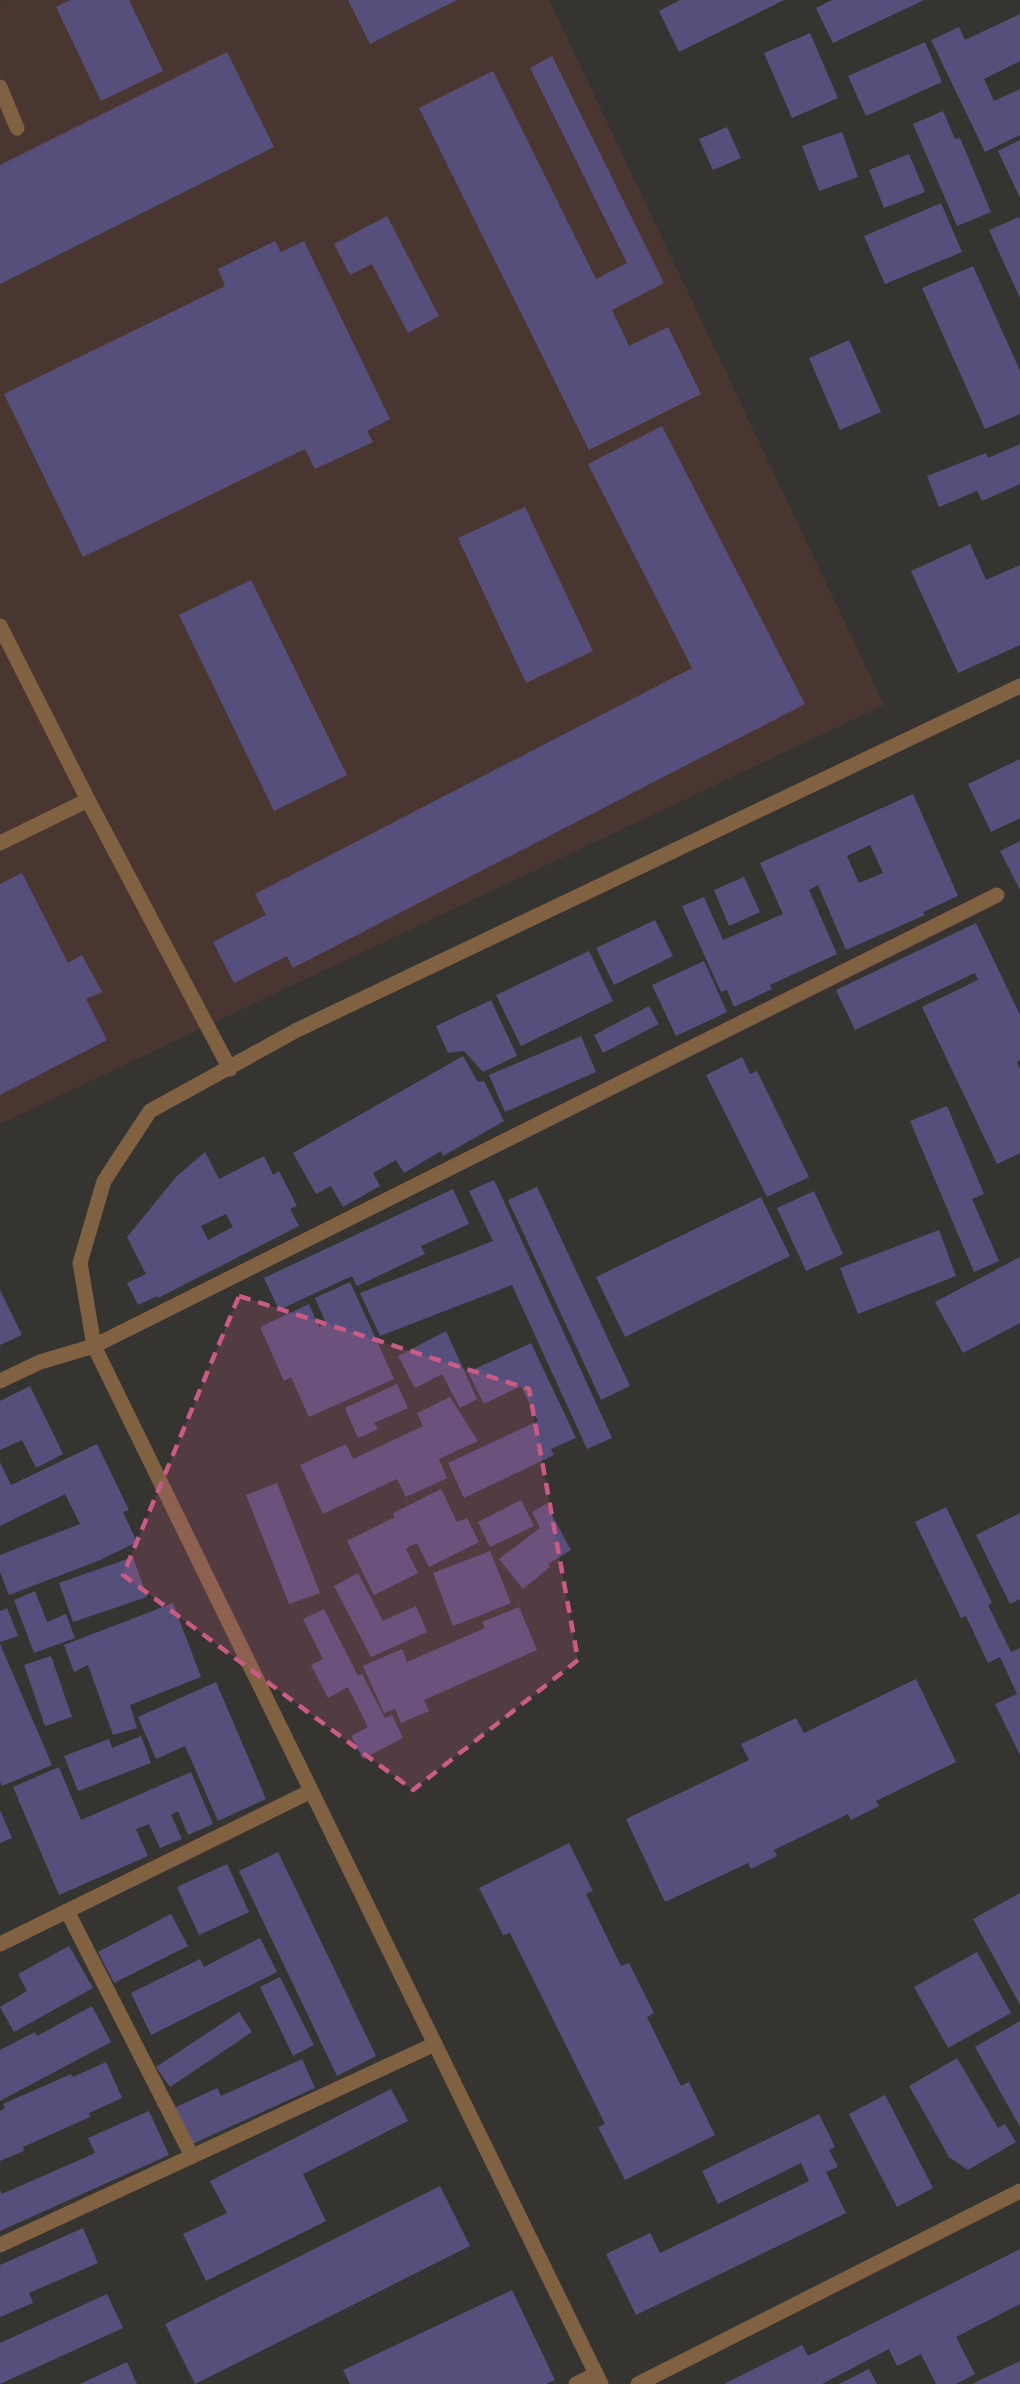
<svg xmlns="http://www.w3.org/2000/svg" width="1020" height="2384" font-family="Manrope,sans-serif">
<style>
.industrial{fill:#4a3631}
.building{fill:#564f7b;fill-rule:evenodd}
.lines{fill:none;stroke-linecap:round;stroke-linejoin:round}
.service{stroke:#806243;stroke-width:15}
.minor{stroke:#806243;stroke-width:15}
.tertiary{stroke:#806243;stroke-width:15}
.marked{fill:#ca5b86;fill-opacity:0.2;stroke:#ca5b86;stroke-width:4.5;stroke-dasharray:12 8;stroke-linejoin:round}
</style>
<rect width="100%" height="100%" fill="#363431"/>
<polygon class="industrial" points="4,0 549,0 884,705 0,1124 0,2"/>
<g class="building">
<polygon points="70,0 129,0 163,71 101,101 56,7"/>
<polygon points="348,0 457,0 370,44"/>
<polygon points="680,0 784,0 679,52 659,11"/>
<polygon points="832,0 924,0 833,43 816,8"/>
<polygon points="1020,14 1020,61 984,79 994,101 1020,89 1020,135 985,152 931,40 959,27 965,40"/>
<polygon points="810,33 838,98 792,118 764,53"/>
<polygon points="925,42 942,82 866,116 848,76"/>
<polygon points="227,52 274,147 0,284 0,165"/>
<polygon points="552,56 664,283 612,310 629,346 668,327 701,394 589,450 419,108 493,71 596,279 627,263 530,68"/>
<polygon points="943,111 955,139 960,138 991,212 957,226 913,124"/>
<polygon points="727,127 741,158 713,170 699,139"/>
<polygon points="842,132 858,177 819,191 802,146"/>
<polygon points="1020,140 1020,198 998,151"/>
<polygon points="909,154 925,192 884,208 869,170"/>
<polygon points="941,203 962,252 885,284 864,236"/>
<polygon points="387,216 439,316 408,333 372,264 350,275 334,244"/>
<polygon points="1019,217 1020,220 1020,298 989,230"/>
<polygon points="275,241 281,252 304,241 390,419 367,431 373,442 315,469 305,449 83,557 4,394 225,286 218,269"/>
<polygon points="973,266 1020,371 1020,414 985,429 922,288"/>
<polygon points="849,340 881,412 840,430 809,358"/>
<polygon points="662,426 805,704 293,968 287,956 234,983 213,942 266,915 255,894 692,668 588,464"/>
<polygon points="1020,444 1020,484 982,501 977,491 939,507 927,476 986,453 988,458"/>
<polygon points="525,507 593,651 526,683 458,538"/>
<polygon points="970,544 986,580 1020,565 1020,645 958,673 911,571"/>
<polygon points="251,580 347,775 274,811 179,615"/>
<polygon points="1020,759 1020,818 991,832 968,784"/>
<path d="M913 794 958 896 923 912 925 915 846 950 818 885 809 890 837 954 770 985 772 989 734 1007 727 990 721 992 682 906 704 897 723 940 783 914 760 863ZM870 845 883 873 859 883 847 856Z"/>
<polygon points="1020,841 1020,890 1000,851"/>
<polygon points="22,873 68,963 82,955 102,992 86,999 107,1040 0,1095 0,884"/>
<polygon points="744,877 760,912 729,926 714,890"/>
<polygon points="655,920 673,956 614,985 596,948"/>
<polygon points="976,923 1020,1015 1020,1060 1017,1062 1020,1069 1020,1153 997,1164 922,1007 978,980 975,973 855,1030 836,990"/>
<polygon points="589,951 613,1001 521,1046 496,995"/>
<polygon points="704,961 727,1012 676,1036 652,985"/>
<polygon points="491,1000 517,1056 483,1072 464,1051 448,1053 436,1026"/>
<polygon points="649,1006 659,1024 603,1053 594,1035"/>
<polygon points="581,1036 596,1072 505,1112 489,1075"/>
<polygon points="463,1056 478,1082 484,1081 504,1121 443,1156 441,1151 404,1173 396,1160 373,1173 380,1186 343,1207 331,1186 316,1194 293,1153"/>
<polygon points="742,1057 750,1074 757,1071 809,1177 767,1197 706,1075"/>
<polygon points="947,1106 984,1194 972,1199 999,1261 974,1272 910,1121"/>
<path d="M205 1152 219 1179 264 1156 273 1175 279 1171 297 1206 290 1209 299 1226 158 1298 157 1296 138 1305 127 1283 146 1274 127 1237 176 1177ZM226 1214 233 1227 208 1240 201 1226Z"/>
<polygon points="494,1180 612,1438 587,1449 512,1285 380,1336 360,1293 493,1241 469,1191"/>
<polygon points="537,1187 630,1386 601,1400 508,1200"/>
<polygon points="453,1189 469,1224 421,1246 425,1254 357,1286 352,1276 279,1310 264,1278"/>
<polygon points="814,1191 843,1254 806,1271 777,1208"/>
<polygon points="761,1197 790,1256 625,1337 596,1277"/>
<polygon points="939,1230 956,1276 858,1314 840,1268"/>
<polygon points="1020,1257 1020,1323 963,1353 935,1302"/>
<polygon points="350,1282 394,1379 309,1417 291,1377 284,1381 260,1327 309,1304 319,1327 326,1323 315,1298"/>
<polygon points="0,1290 22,1335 0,1345"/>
<polygon points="446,1331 477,1399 460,1408 442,1374 415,1388 398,1356"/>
<polygon points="531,1343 576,1438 551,1449 554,1455 464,1498 448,1463 538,1421 521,1386 484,1404 468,1372"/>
<polygon points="397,1384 408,1408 374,1423 378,1429 358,1438 345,1408"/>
<polygon points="30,1386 63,1454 36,1468 22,1440 0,1450 0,1401"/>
<polygon points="450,1397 478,1441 439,1459 447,1478 406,1497 397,1479 323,1514 300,1465 346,1444 353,1459 423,1426 417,1413"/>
<polygon points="97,1444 129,1510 123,1512 137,1542 98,1561 9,1595 0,1572 0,1555 80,1524 65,1494 0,1526 0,1462 11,1485"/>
<polygon points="277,1483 320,1593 289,1604 246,1495"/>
<polygon points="441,1489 457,1522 467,1518 479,1542 429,1567 417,1543 410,1546 406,1549 418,1573 374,1595 347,1541 395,1517 393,1513"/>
<polygon points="521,1500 534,1526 490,1547 478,1522"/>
<polygon points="546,1504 571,1550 548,1564 550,1567 523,1589 499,1559 540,1528 532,1512"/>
<polygon points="946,1507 992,1603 988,1605 1011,1652 1020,1648 1020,1755 995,1704 1017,1694 1000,1657 988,1663 966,1616 961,1618 915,1522"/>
<polygon points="1020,1513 1020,1599 1010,1604 976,1535"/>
<polygon points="490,1551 511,1603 453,1626 433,1573"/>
<polygon points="133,1557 147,1597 73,1622 59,1583"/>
<polygon points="358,1573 383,1621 416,1606 427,1632 371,1657 334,1586"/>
<polygon points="35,1591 47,1622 66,1614 75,1638 34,1653 14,1600"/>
<polygon points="173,1603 201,1677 130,1705 137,1728 113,1735 88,1665 74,1672 64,1645"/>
<polygon points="519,1607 537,1650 424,1700 429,1711 401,1723 395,1709 384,1713 363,1666 402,1649 407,1662 485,1628 482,1622"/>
<polygon points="7,1608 18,1636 0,1642 0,1611"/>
<polygon points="324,1609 358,1676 362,1674 385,1718 392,1715 403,1738 363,1759 351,1736 368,1727 348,1687 328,1698 311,1665 323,1659 303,1619"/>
<polygon points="0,1644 52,1765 2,1786 0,1781"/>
<polygon points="51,1656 72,1717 45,1726 24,1665"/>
<polygon points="916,1679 956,1762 876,1801 879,1806 851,1820 848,1814 774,1850 777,1856 751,1869 748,1863 665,1902 626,1819 749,1760 741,1744 796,1718 804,1733"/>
<polygon points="216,1682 266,1799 218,1821 185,1746 156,1759 138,1717"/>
<polygon points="141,1736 151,1763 78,1791 64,1756 109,1739 112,1748"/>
<polygon points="59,1767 81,1820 191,1772 213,1824 188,1835 178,1811 171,1815 182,1839 160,1848 149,1824 136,1829 148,1856 59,1895 13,1787"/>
<polygon points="0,1810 12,1838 0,1843"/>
<polygon points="569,1843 593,1891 586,1894 621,1966 629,1963 654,2013 647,2017 681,2086 689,2082 715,2135 625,2180 598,2127 605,2124 510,1933 503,1935 479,1888"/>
<polygon points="278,1852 376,2056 337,2076 239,1871"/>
<polygon points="227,1864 249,1912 199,1935 177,1887"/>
<polygon points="1020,1893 1020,2005 973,1919"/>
<polygon points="171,1914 188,1946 114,1983 98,1952"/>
<polygon points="260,1938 277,1972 151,2035 131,1993 200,1959 204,1967"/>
<polygon points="69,1946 93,1988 14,2032 0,2007 27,1991 18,1974"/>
<polygon points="977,1952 1011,2013 948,2048 914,1987"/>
<polygon points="280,1977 314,2045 293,2056 260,1987"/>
<polygon points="92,2006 111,2042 0,2101 0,2050 35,2032 37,2036"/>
<polygon points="239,2012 252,2032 170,2087 156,2067"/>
<polygon points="1020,2021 1020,2127 975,2047"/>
<polygon points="957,2058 998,2128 1005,2124 1016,2142 968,2170 949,2157 909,2086"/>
<polygon points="302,2059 315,2088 190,2145 174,2108 217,2088 221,2096"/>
<polygon points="106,2062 122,2098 89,2113 90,2117 23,2147 24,2151 0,2161 0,2111 5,2108 3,2104 71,2074 73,2077"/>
<polygon points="391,2089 408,2121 303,2174 326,2221 206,2281 183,2234 227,2213 210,2181"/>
<polygon points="885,2095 933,2188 897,2207 849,2114"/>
<polygon points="149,2111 169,2155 0,2231 0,2190 2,2194 95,2153 88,2138"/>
<polygon points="819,2114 835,2147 829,2150 838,2167 826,2172 846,2213 636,2315 606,2254 650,2233 660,2253 809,2181 801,2163 718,2204 702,2171"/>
<polygon points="440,2186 470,2246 195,2384 165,2324"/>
<polygon points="83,2228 98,2263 29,2293 33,2303 0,2317 0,2265"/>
<polygon points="1020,2249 1020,2304 956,2337 975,2374 956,2384 936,2384 921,2354 897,2366 889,2349 822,2384 724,2384 802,2345 808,2356"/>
<polygon points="512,2290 555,2380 546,2384 350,2384 343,2370"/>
<polygon points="107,2294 123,2328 0,2384 0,2343"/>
<polygon points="1020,2361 1020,2384 972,2384 1001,2370"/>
<polygon points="127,2362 137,2384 80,2384"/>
<polygon points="869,2369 877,2384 839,2384"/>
</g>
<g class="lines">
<g class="service">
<polyline points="0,87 17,128"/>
<polyline points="0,626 88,800 230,1069"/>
<polyline points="0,843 88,800"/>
<polyline points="67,1911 192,2156"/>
<polyline points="0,1944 311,1791"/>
<polyline points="0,2245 435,2044"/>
<polyline points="576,2384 596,2374"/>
</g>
<g class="minor">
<polyline points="0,1381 40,1362 94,1346 997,895"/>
<polyline points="638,2384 1020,2191"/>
</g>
<polyline class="tertiary" points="601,2384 94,1346 80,1263 104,1181 150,1111 297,1030 1020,686"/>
</g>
<path class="marked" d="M239 1296 529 1389 578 1660 413 1790 123 1575Z"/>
</svg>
